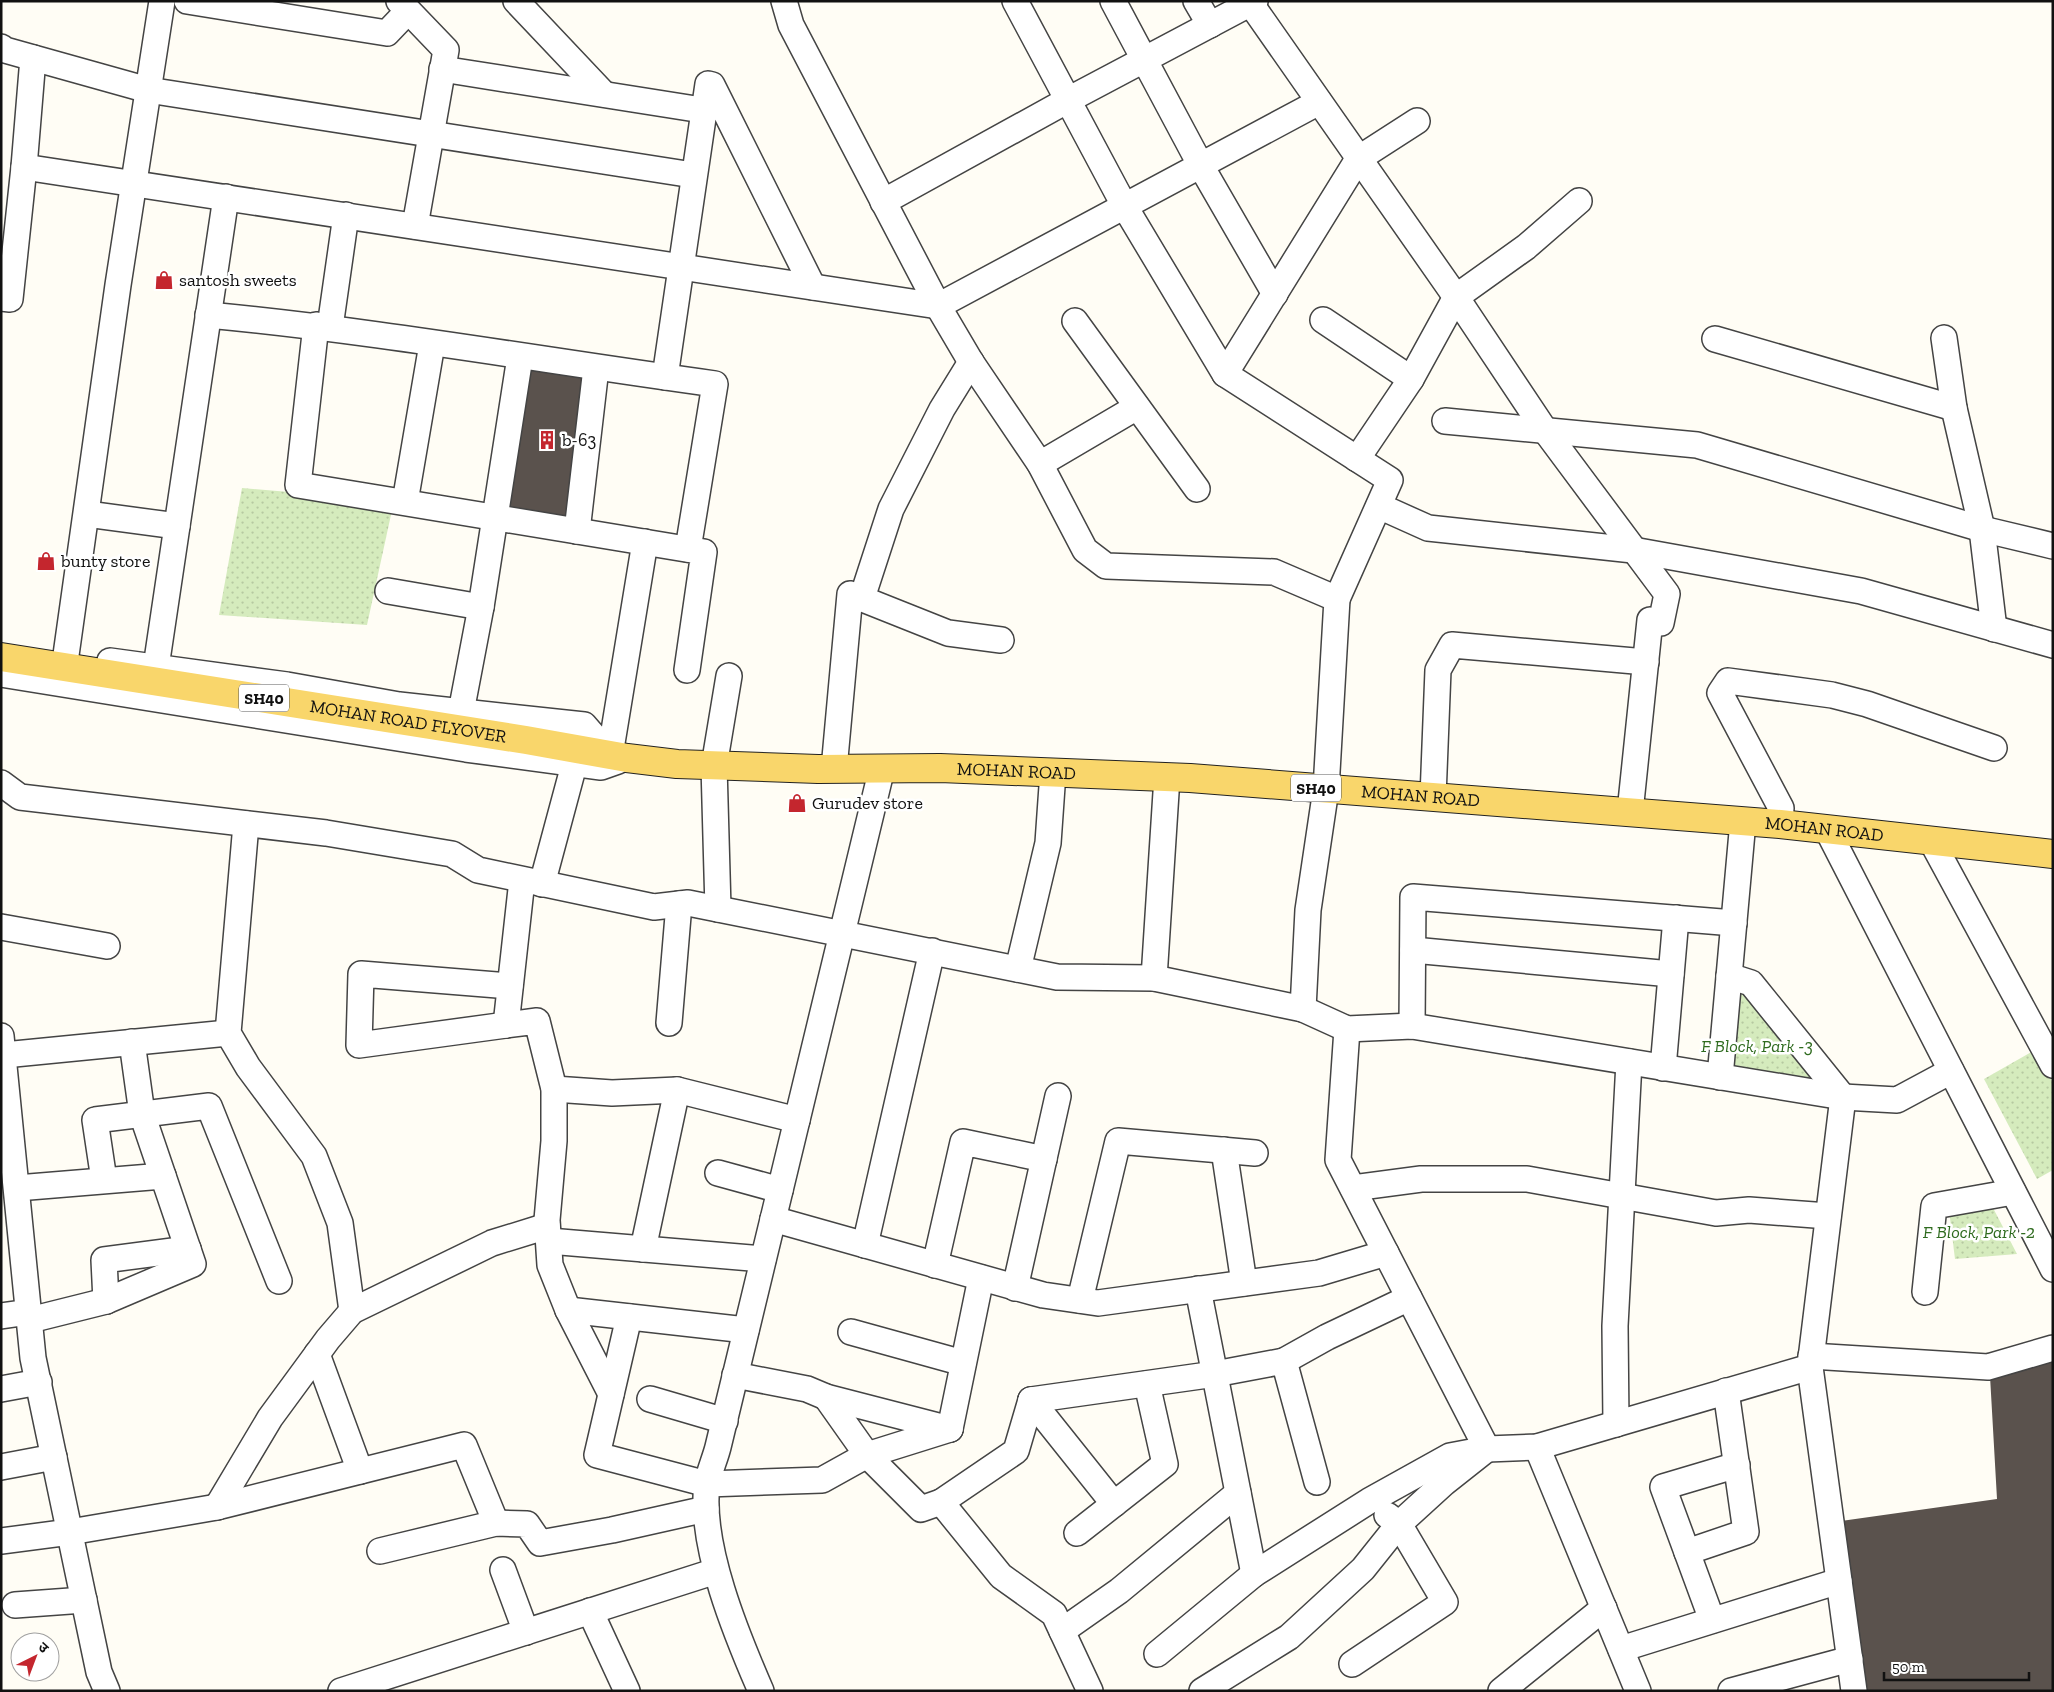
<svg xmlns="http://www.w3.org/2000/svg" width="2054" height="1692" font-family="'Zilla Slab','Noto Sans Devanagari',serif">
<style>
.park{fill:url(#park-dots)}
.building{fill:#5a524d}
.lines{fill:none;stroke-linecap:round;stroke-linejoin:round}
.minor-casing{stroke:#444;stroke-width:28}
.major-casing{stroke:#222;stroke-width:30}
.minor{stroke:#fff;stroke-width:25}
.major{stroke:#f9d66b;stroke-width:28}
.labels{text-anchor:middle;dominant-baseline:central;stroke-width:5;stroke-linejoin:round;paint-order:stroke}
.shield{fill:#fff;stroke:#585858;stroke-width:1}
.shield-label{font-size:16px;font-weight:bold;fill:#111}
.poi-label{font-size:18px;fill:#111;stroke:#fff;text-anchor:start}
.street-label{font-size:18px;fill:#111;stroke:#fff}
.park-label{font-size:18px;font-style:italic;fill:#2f6b1f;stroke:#fff}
</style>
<defs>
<pattern id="park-dots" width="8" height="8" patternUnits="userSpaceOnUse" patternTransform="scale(1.25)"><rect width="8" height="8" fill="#d5ebbd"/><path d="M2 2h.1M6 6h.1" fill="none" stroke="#b6c8a1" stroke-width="1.8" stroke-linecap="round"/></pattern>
</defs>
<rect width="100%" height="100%" fill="#fffdf5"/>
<g class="park">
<polygon points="242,488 394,501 367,625 219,615"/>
<polygon points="1735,986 1746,988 1826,1086 1727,1071"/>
<polygon points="2035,1050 2053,1083 2053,1170 2037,1179 1984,1079"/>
<polygon points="1992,1206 2017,1254 1955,1259 1949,1210"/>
</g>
<g class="building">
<polygon points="526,365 590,367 571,530 501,513"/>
<polygon points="2053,1359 2053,1691 1863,1691 1834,1522 1997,1499 1990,1376"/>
</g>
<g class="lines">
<g class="minor-casing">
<g id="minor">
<polyline points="187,1 387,33 408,11"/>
<polyline points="399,1 446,50 415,226"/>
<polyline points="516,1 604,94"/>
<polyline points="784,1 791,25 938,306 971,362 1040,464 1085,550 1106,566 1274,572 1337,599 1326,789 1308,910 1303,1009"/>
<polyline points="1015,1 1125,207 1225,374 1390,480 1337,599"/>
<polyline points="1113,1 1201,166 1275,294"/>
<polyline points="1196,1 1210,25"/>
<polyline points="1251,4 1456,297 1544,429 1667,594 1661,623 1650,620 1630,812"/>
<polyline points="1,47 5,50 148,90 693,175"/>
<polyline points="442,69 702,110"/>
<polyline points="24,167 33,58"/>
<polyline points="883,202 1068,100 1255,1"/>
<polyline points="1,298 10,299 24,167 938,306 1319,102"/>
<path d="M208 315C378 331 546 361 715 384L688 549"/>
<polyline points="1323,320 1411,379"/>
<polyline points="1075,321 1197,489"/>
<polyline points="316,325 298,485 704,552 687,670"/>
<polyline points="330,327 346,215"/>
<polyline points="1944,338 1954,408 1982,529 1994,629"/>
<polyline points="1715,339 1954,408"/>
<polyline points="1225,374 1358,159 1417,121"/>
<polyline points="665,377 708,84 712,85 813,287"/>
<polyline points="1445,421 1697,445 1982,529 2053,546"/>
<polyline points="1357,459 1411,379 1456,297 1526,247 1579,201"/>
<polyline points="1040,464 1137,407"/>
<polyline points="405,502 432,344"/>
<polyline points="1379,506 1428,528 1633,550 1861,591 2053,645"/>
<polyline points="87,514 177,526"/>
<polyline points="577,531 596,368"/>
<polyline points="388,591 481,607"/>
<polyline points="862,598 891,509 942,409 971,362"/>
<polyline points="66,655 118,285 162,1"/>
<polyline points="110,661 287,685 399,705 584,725 610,755"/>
<polyline points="156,667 226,197"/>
<polyline points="1,674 466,749 601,767 618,761"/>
<polyline points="461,712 481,607 520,357"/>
<polyline points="610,755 645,542"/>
<polyline points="834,769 850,594 948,633 1001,640"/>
<polyline points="1,783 20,797 326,833 452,854 478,870 654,907 688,903 1057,977 1154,978 1303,1009 1347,1029 1412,1026 1843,1097 1897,1100 1951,1071"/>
<polyline points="1433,797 1438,670 1452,645 1646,662"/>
<polyline points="246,824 228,1033 248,1067 314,1156 340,1223 352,1311"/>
<polyline points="1780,824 1781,808 1720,693 1728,681 1832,695 1867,704 1994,748"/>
<polyline points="1827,829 2053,1269"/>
<polyline points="1931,840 2053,1065"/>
<polyline points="522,880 506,1025 537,1021 554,1089 554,1141 547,1220 550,1265 568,1310 611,1394"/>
<polyline points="542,884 578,750"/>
<polyline points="718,909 714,766 729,676"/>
<polyline points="1,927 107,946"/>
<polyline points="1413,950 1671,974"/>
<polyline points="1018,969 1048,843 1053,772"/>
<polyline points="1729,976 1751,983 1843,1097 1810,1367 1854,1691"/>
<polyline points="1154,978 1167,777"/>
<polyline points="669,1023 679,904"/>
<polyline points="506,1025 359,1045 361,974 510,986"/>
<polyline points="1412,1026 1413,897 1734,923"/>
<polyline points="1,1036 33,1358 99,1672 107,1691"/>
<polyline points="4,1055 228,1033"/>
<polyline points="1663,1068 1676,918"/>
<polyline points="1720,1077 1743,821"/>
<polyline points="554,1089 612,1093 677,1090 797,1120"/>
<polyline points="1224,1150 1244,1283"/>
<polyline points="718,1173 780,1190"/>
<polyline points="104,1180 95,1120 209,1106 279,1281"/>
<polyline points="17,1188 163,1176"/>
<polyline points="1353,1188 1421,1179 1527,1179 1716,1213 1749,1210 1828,1216"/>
<polyline points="773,1219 1043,1295 1098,1303 1319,1273 1386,1253"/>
<polyline points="549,1241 763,1259"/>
<polyline points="865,1245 932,951"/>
<polyline points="643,1249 677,1090"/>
<polyline points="935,1265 963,1142 1044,1159"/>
<polyline points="1015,1288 1058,1096"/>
<polyline points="1198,1289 1254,1574"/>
<polyline points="1925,1292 1934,1206 2013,1192"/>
<polyline points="1080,1300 1118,1141 1255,1153"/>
<polyline points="106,1301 104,1260 188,1249"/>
<polyline points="568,1310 746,1330"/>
<polyline points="1,1316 29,1312"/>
<polyline points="629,1317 597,1455 707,1484 822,1480 867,1455 950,1429"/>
<polyline points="30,1320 106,1301 193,1264 142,1114 132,1042"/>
<polyline points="851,1332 963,1363"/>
<polyline points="317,1354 360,1471"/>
<polyline points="1811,1356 1988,1367 2053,1348"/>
<polyline points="1284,1361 1327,1337 1409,1298"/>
<polyline points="735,1375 807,1389 826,1397 950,1429"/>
<polyline points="1,1389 39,1382"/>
<polyline points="826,1397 867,1455 921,1509 941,1502"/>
<polyline points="650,1399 725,1421"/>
<polyline points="1031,1400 1016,1451 941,1502 1001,1576 1054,1614 1090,1691"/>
<polyline points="1031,1400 1215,1374 1284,1361 1317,1482"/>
<polyline points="1031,1400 1114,1504"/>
<polyline points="1616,1424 1615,1326 1629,1062"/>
<polyline points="950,1429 981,1278"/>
<polyline points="1537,1447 1638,1691"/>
<polyline points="1,1467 54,1457"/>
<polyline points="217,1507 270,1418 328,1339 352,1311 492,1243 547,1226"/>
<polyline points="1077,1533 1165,1464 1147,1384"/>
<polyline points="1,1541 70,1532 217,1507 464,1445 496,1523"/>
<polyline points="380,1551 496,1523 527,1524 540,1543 612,1530 706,1509"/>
<polyline points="1687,1552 1746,1532 1726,1391"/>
<polyline points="503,1570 526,1632"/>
<polyline points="15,1605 84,1600"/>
<polyline points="590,1611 627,1691"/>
<polyline points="1712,1620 1663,1487 1737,1465"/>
<polyline points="1062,1631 1119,1591 1238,1493"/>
<polyline points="1621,1649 1839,1581"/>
<polyline points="1157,1654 1254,1574 1369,1501 1450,1456 1487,1449 1537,1447 1810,1367"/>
<polyline points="1352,1664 1445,1602 1399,1524 1387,1515"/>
<polyline points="341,1691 716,1571"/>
<path d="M761 1691C737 1636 699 1545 707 1484 709 1472 715 1459 718 1447L882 768"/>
<polyline points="1202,1691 1289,1637 1363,1569 1399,1524 1444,1483 1487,1449 1338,1160 1347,1029"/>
<polyline points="1501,1691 1604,1608"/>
<polyline points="1731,1691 1850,1659"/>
</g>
</g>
<g class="major-casing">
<g id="major">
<path id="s1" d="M1 657 526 740 627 758 677 764 818 769 940 768 1190 778 1780 824 2053 854"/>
</g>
</g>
<use href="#minor" class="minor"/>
<use href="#major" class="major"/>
</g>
<defs>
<g id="shop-bare" transform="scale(1.5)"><path d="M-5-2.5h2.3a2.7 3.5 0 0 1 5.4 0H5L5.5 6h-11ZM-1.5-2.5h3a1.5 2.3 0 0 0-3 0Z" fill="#c4262e" stroke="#fff" stroke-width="2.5" paint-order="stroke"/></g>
<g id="building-bare" transform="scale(1.5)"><path d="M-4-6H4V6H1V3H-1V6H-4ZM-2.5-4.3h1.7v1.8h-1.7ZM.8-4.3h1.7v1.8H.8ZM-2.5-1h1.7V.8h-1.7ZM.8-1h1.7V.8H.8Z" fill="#c4262e" stroke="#fff" stroke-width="2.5" paint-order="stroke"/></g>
</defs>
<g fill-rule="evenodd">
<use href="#shop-bare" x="164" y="280"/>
<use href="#building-bare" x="547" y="440"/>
<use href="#shop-bare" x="46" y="561"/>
<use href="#shop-bare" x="797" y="803"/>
</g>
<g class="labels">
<g class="shield">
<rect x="239" y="684.5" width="50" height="27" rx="4"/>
<rect x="1291" y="774.5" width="50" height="27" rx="4"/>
</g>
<g class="shield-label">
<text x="264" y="698">SH40</text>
<text x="1316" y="788">SH40</text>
</g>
<g class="poi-label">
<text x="179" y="280">santosh sweets</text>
<text x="562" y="440">b-63</text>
<text x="61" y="561">bunty store</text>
<text x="812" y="803">Gurudev store</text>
</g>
<g class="street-label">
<text stroke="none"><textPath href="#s1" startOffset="412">MOHAN ROAD FLYOVER</textPath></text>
<text stroke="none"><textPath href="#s1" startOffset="1024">MOHAN ROAD</textPath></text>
<text stroke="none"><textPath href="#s1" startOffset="1429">MOHAN ROAD</textPath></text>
<text stroke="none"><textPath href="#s1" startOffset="1834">MOHAN ROAD</textPath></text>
</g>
<g class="park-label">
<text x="1757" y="1046">F Block, Park -3</text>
<text x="1979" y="1232">F Block, Park -2</text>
</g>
</g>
<rect width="2054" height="1692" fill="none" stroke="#111111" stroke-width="5"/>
<g transform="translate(35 1657) rotate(42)"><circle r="24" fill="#ffffff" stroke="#a0a0a0"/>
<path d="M0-4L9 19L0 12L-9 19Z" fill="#c4262e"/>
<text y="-8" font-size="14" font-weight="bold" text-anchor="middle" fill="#111111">उ</text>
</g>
<path d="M1884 1672v8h145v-8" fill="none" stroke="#111111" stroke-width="2.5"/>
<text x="1892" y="1672" font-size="15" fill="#111111" stroke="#ffffff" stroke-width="4" paint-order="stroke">50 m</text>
</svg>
